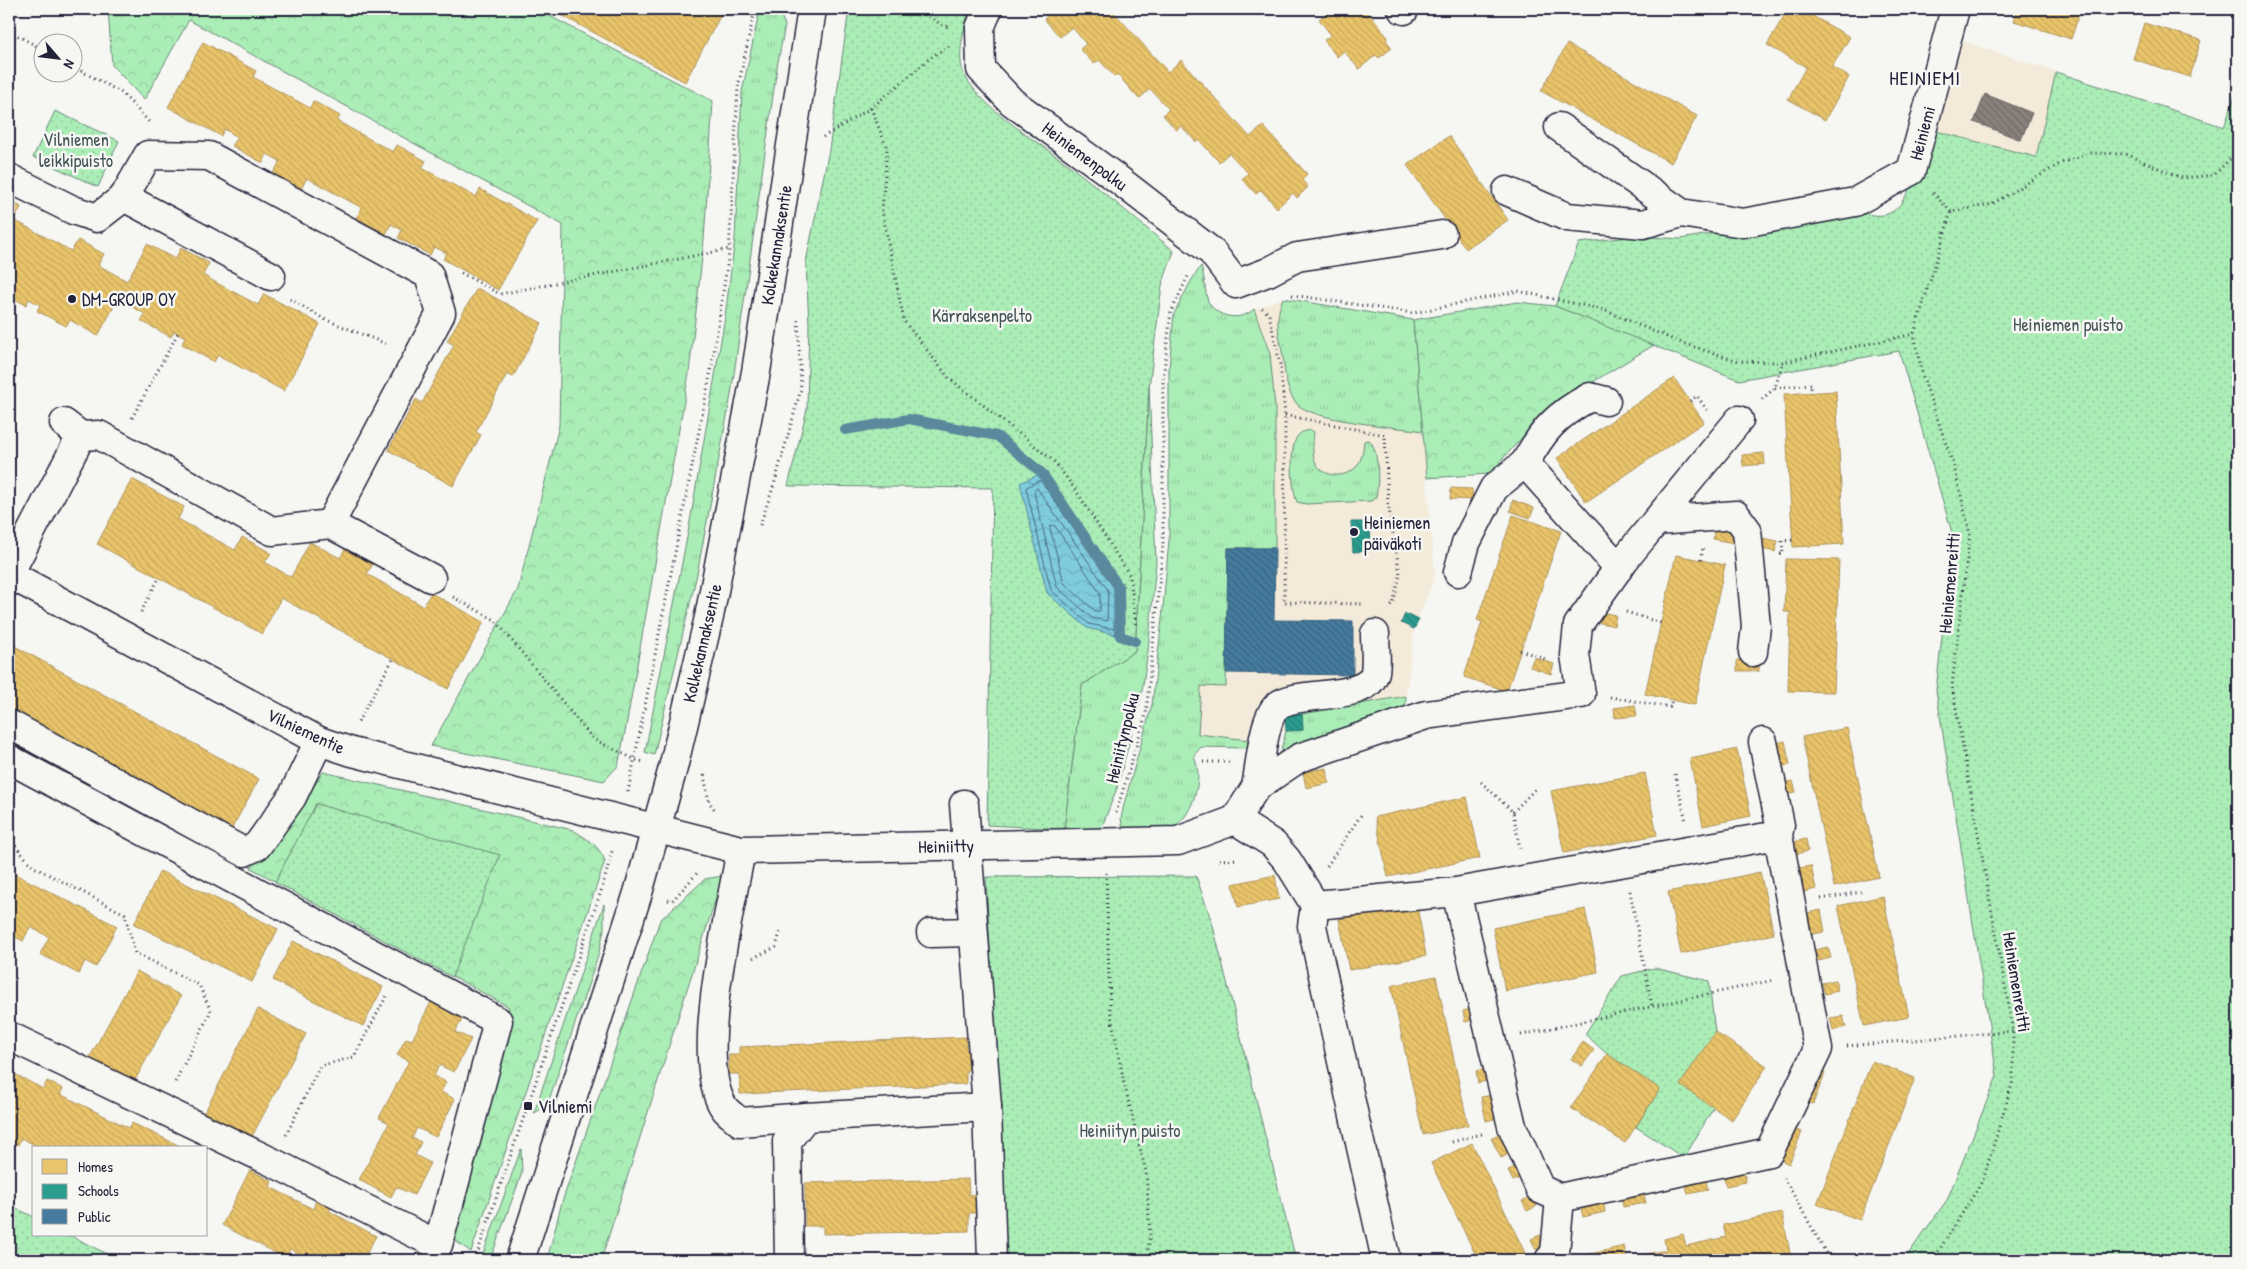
<svg xmlns="http://www.w3.org/2000/svg" width="2247" height="1269" font-family="'Patrick Hand',sans-serif">
<style>
.built{fill:#f3ead9}
.grass{fill:url(#grass-tufts);stroke:#668878}
.forest{fill:url(#forest-crowns);stroke:#668878}
.park{fill:url(#park-dots);stroke:#668878}
.water{fill:url(#water-waves);stroke:#5a889d}
.homes{fill:url(#homes-back-hatch);stroke:#ad935c}
.schools{fill:url(#schools-back-hatch);stroke:#287876}
.public{fill:url(#public-back-hatch);stroke:#3a6080}
.industry{fill:url(#industry-back-hatch);stroke:#6b6468}
.lines{fill:none;stroke-linecap:round;stroke-linejoin:round}
.shore{stroke:#47667c;stroke-width:1}
.stream{stroke:#5a889d;stroke-width:10}
.minor-casing{stroke:#22223b;stroke-width:31}
.major-casing{stroke:#22223b;stroke-width:31}
.path{stroke:#22223b;stroke-width:3;stroke-dasharray:1 4;stroke-linecap:butt}
.minor{stroke:#f6f6f2;stroke-width:28}
.major{stroke:#f6f6f2;stroke-width:28}
.poi-dot{fill:#22223b;stroke:#f6f6f2;stroke-width:2}
.labels{text-anchor:middle;dominant-baseline:central;stroke-width:5;stroke-linejoin:round;paint-order:stroke}
.street-label{font-size:18px;fill:#22223b;stroke:#f6f6f2}
.park-label{font-size:18px;fill:#44555a;stroke:#f6f6f2}
.poi-label{font-size:18px;fill:#22223b;stroke:#f6f6f2;text-anchor:start}
.quarter-label{font-size:20px;letter-spacing:1px;fill:#22223b;stroke:#f6f6f2}
</style>
<defs>
<pattern id="grass-tufts" width="24" height="20" patternUnits="userSpaceOnUse" patternTransform="scale(1.25)"><rect width="24" height="20" fill="#abedb6"/><path d="M3 7l-1-3M5 7V3M7 7l1-3M15 17l-1-3M17 17v-4M19 17l1-3" fill="none" stroke="#93cb9d"/></pattern>
<pattern id="forest-crowns" width="20" height="18" patternUnits="userSpaceOnUse" patternTransform="scale(1.25)"><rect width="20" height="18" fill="#abedb6"/><path d="M2 6a3 3 0 1 1 6 0M12 15a3 3 0 1 1 6 0" fill="none" stroke="#93cb9d"/></pattern>
<pattern id="park-dots" width="8" height="8" patternUnits="userSpaceOnUse" patternTransform="scale(1.25)"><rect width="8" height="8" fill="#abedb6"/><path d="M2 2h.1M6 6h.1" fill="none" stroke="#93cb9d" stroke-width="1.8" stroke-linecap="round"/></pattern>
<pattern id="water-waves" width="16" height="10" patternUnits="userSpaceOnUse" patternTransform="scale(1.25)"><rect width="16" height="10" fill="#7fccde"/><path d="M0 5q4-4 8 0t8 0" fill="none" stroke="#6dafbf"/></pattern>
<pattern id="homes-back-hatch" width="6" height="6" patternUnits="userSpaceOnUse" patternTransform="scale(1.25)"><rect width="6" height="6" fill="#e9c46a"/><path d="M-1 5l2 2M0 0l6 6M5-1l2 2" fill="none" stroke="#c8a85d"/></pattern>
<pattern id="schools-back-hatch" width="6" height="6" patternUnits="userSpaceOnUse" patternTransform="scale(1.25)"><rect width="6" height="6" fill="#2a9d8f"/><path d="M-1 5l2 2M0 0l6 6M5-1l2 2" fill="none" stroke="#248076"/></pattern>
<pattern id="public-back-hatch" width="6" height="6" patternUnits="userSpaceOnUse" patternTransform="scale(1.25)"><rect width="6" height="6" fill="#457b9d"/><path d="M-1 5l2 2M0 0l6 6M5-1l2 2" fill="none" stroke="#396481"/></pattern>
<pattern id="industry-back-hatch" width="6" height="6" patternUnits="userSpaceOnUse" patternTransform="scale(1.25)"><rect width="6" height="6" fill="#8a817c"/><path d="M-1 5l2 2M0 0l6 6M5-1l2 2" fill="none" stroke="#706967"/></pattern>
</defs>
<rect width="100%" height="100%" fill="#f6f6f2"/>
<filter id="ink" filterUnits="userSpaceOnUse"><feTurbulence type="fractalNoise" baseFrequency=".02" numOctaves="2"/><feDisplacementMap in="SourceGraphic" scale="10" xChannelSelector="R" yChannelSelector="G"/><feConvolveMatrix kernelMatrix="1 2 1 2 8 2 1 2 1" color-interpolation-filters="sRGB"/></filter>
<g filter="url(#ink)">
<g class="built">
<polygon points="1959,40 2056,72 2036,157 1936,131"/>
<polygon points="1283,298 1413,320 1435,576 1414,629 1406,696 1303,714 1303,730 1286,731 1249,740 1198,735 1201,686 1226,687 1228,548 1275,548 1275,407 1270,354 1254,309"/>
</g>
<g class="grass">
<polygon points="760,9 778,9 785,25 777,67 731,395 697,574 654,755 645,752 690,522 725,317 735,239 742,92"/>
<path d="M1201 266C1205 277 1205 294 1208 301 1216 318 1241 322 1254 309L1270 354 1275 407V548H1228L1226 687 1201 686 1198 734 1249 740V744L1245 748 1201 747 1194 755C1196 762 1198 769 1198 775 1198 793 1188 825 1167 829 1153 831 1137 829 1123 829L1121 819 1124 804 1152 705 1162 619 1169 540V369L1174 314 1191 281Z"/>
<path d="M1283 298 1413 320 1423 431C1397 427 1312 421 1297 404 1286 392 1285 373 1283 357 1279 333 1274 321 1283 298Z"/>
<polygon points="1149,387 1156,562 1148,651 1141,698 1117,788 1103,824 1096,833 1064,829 1082,685 1135,651"/>
<path d="M1311 430 1314 432C1313 442 1311 454 1316 463 1323 477 1342 478 1353 470 1362 463 1363 451 1364 441L1369 440C1379 449 1379 484 1376 497L1371 501 1306 504 1297 502C1292 490 1289 448 1297 437 1300 432 1305 431 1311 430Z"/>
<polygon points="1406,696 1405,715 1288,752 1281,749 1286,731 1303,730 1302,714"/>
<polygon points="604,904 604,930 598,956 547,1106 534,1113"/>
<polygon points="521,1149 522,1173 490,1260 481,1260"/>
</g>
<g class="forest">
<polygon points="108,9 536,9 713,101 704,240 689,373 625,732 618,766 604,781 431,746 518,589 559,426 563,225 189,20 144,100 112,65"/>
<polygon points="1517,302 1555,306 1654,345 1548,409 1489,474 1427,478 1413,320"/>
<path d="M323 772 573 830C587 839 599 845 605 861L471 1252 447 1235 509 1007 251 868 309 794Z"/>
<polygon points="723,876 601,1260 547,1260 562,1202 660,920 705,879"/>
</g>
<g class="park">
<path d="M849 9H969C965 28 955 57 965 76 984 111 1042 144 1074 169 1108 195 1141 224 1174 251L1162 285 1149 387 1135 651 1082 685 1064 829 987 825 993 488 788 486 807 409 809 325 806 262 829 150Z"/>
<path d="M2056 72 2224 127 2238 88V1260H1904L1947 1200 1997 1076 1936 690 1953 536 1899 351 1739 380 1555 306 1579 243 1637 236 1680 239 1854 210C1892 224 1900 210 1915 177 1922 162 1929 146 1936 131L2036 157Z"/>
<polygon points="55,111 119,141 98,187 33,157"/>
<polygon points="316,804 500,855 452,977 275,882"/>
<polygon points="1196,876 1212,922 1296,1260 1007,1260 986,877"/>
<polygon points="1655,968 1709,981 1715,1032 1680,1085 1714,1107 1684,1158 1636,1127 1660,1089 1607,1054 1585,1034 1622,976"/>
<polygon points="9,1205 34,1217 34,1235 69,1235 119,1260 9,1260"/>
</g>
<polygon class="water" points="1042,473 1119,587 1120,636 1087,628 1047,593 1020,483"/>
<g class="homes">
<polygon points="550,9 724,9 685,82"/>
<polygon points="1055,9 1083,9 1085,11 1087,9 1111,9 1168,72 1181,60 1250,137 1263,126 1307,174 1302,180 1308,187 1297,198 1293,193 1277,208 1261,190 1256,194 1242,179 1248,173 1229,153 1219,162 1199,140 1196,142 1181,126 1176,130 1163,115 1169,109 1150,89 1139,99 1117,74 1115,77 1099,60 1094,64 1080,49 1086,44 1072,27 1060,37 1044,19"/>
<polygon points="1332,9 1365,9 1388,37 1386,40 1392,48 1379,58 1376,55 1359,69 1344,51 1337,57 1324,40 1331,35 1319,19"/>
<polygon points="1788,9 1800,9 1850,37 1832,67 1849,77 1825,120 1788,99 1806,67 1767,45"/>
<polygon points="2018,9 2081,9 2071,39 2014,21"/>
<polygon points="2144,23 2201,40 2190,77 2133,59"/>
<polygon points="203,42 256,71 253,77 310,108 313,101 340,116 337,121 393,152 397,145 426,161 422,168 476,197 480,189 537,221 498,290 443,259 447,253 434,247 430,255 398,238 402,230 391,224 386,234 356,218 362,208 307,178 301,189 273,174 280,161 267,154 263,163 232,146 238,137 224,129 221,136 168,107"/>
<polygon points="1567,44 1697,116 1671,163 1541,91"/>
<polygon points="1449,136 1508,220 1466,249 1407,165"/>
<polygon points="9,200 21,207 14,220 71,251 78,240 104,254 98,265 127,281 147,244 175,259 181,248 209,263 203,275 213,281 258,305 264,294 320,324 284,391 218,355 214,362 182,344 185,337 174,331 171,337 141,321 145,314 118,299 98,336 70,320 66,326 37,311 40,305 29,299 26,305 9,296"/>
<polygon points="477,288 542,323 513,377 507,374 476,432 481,435 453,486 388,450 416,399 422,403 454,345 447,341"/>
<polygon points="1674,378 1704,422 1586,502 1557,458"/>
<polygon points="1836,391 1844,544 1793,547 1784,394"/>
<polygon points="1764,453 1765,464 1743,466 1742,455"/>
<polygon points="132,479 184,507 178,519 235,550 242,537 271,553 265,562 291,577 310,542 340,558 346,547 374,562 367,574 423,606 431,593 484,622 448,689 281,598 262,634 97,544"/>
<polygon points="1451,488 1472,489 1473,500 1450,499"/>
<polygon points="1513,500 1534,508 1530,518 1510,511"/>
<polygon points="1513,515 1561,531 1507,691 1464,677 1482,622 1477,620"/>
<polygon points="1715,528 1737,532 1734,543 1713,539"/>
<polygon points="1756,537 1778,541 1775,552 1754,547"/>
<polygon points="1676,555 1725,565 1695,705 1645,694"/>
<polygon points="1786,559 1839,560 1834,692 1788,691 1790,612 1784,612"/>
<polygon points="1594,611 1616,615 1614,626 1592,621"/>
<polygon points="9,643 259,779 231,830 9,709"/>
<polygon points="1534,657 1554,664 1551,674 1530,667"/>
<rect x="1737" y="660" width="22" height="11"/>
<polygon points="1635,705 1637,716 1615,718 1614,708"/>
<polygon points="1847,728 1879,877 1834,887 1802,737"/>
<polygon points="1785,741 1790,765 1778,767 1773,744"/>
<polygon points="1737,749 1751,816 1703,826 1690,759"/>
<polygon points="1327,768 1329,783 1306,788 1303,772"/>
<polygon points="1645,773 1657,835 1564,853 1551,791"/>
<polygon points="1793,781 1796,792 1784,794 1781,783"/>
<polygon points="1467,797 1480,858 1388,877 1375,817"/>
<polygon points="1806,839 1808,851 1796,854 1793,842"/>
<polygon points="1811,866 1816,889 1804,892 1799,868"/>
<polygon points="9,871 117,926 96,967 85,961 79,974 40,954 49,937 30,927 23,941 9,934"/>
<polygon points="160,871 278,929 252,982 134,924"/>
<polygon points="1760,872 1774,934 1681,954 1668,892"/>
<polygon points="1275,875 1279,899 1238,907 1233,884"/>
<polygon points="1883,896 1909,1017 1864,1026 1838,906"/>
<polygon points="1417,905 1426,956 1349,970 1339,919"/>
<polygon points="1585,909 1598,972 1505,991 1493,928"/>
<polygon points="1821,910 1825,932 1812,934 1807,913"/>
<polygon points="293,941 383,987 363,1026 273,980"/>
<polygon points="1828,947 1831,958 1818,961 1815,950"/>
<polygon points="137,971 181,996 129,1091 85,1066"/>
<polygon points="1436,976 1468,1125 1423,1135 1391,986"/>
<polygon points="1835,980 1838,991 1825,994 1822,983"/>
<polygon points="432,1000 464,1016 455,1032 471,1039 454,1072 439,1065 434,1076 446,1082 441,1092 455,1099 436,1137 417,1128 412,1138 421,1142 415,1155 430,1163 414,1195 396,1187 391,1197 359,1180 389,1123 379,1118 409,1061 397,1055 406,1038 412,1040"/>
<polygon points="1475,1008 1477,1019 1465,1022 1463,1011"/>
<polygon points="258,1009 306,1034 249,1142 202,1117"/>
<polygon points="1843,1016 1846,1027 1833,1030 1830,1018"/>
<polygon points="1715,1032 1767,1066 1732,1120 1680,1085"/>
<polygon points="966,1037 966,1050 976,1050 977,1070 966,1070 966,1084 740,1094 739,1074 729,1074 729,1055 739,1055 739,1047"/>
<polygon points="1583,1042 1594,1050 1582,1066 1571,1059"/>
<polygon points="1607,1054 1660,1089 1625,1143 1571,1108"/>
<polygon points="1872,1061 1915,1078 1860,1220 1817,1204"/>
<polygon points="1488,1068 1490,1080 1478,1083 1476,1071"/>
<polygon points="1814,1068 1825,1073 1813,1104 1801,1100"/>
<polygon points="9,1071 43,1089 47,1081 63,1089 60,1094 129,1128 132,1123 180,1146 41,1148 21,1138 18,1145 9,1140"/>
<polygon points="1493,1095 1498,1118 1486,1121 1481,1097"/>
<polygon points="1791,1128 1802,1132 1789,1164 1779,1159"/>
<polygon points="1501,1133 1511,1153 1501,1158 1491,1138"/>
<polygon points="1472,1143 1526,1255 1516,1260 1478,1260 1431,1163"/>
<polygon points="1517,1166 1522,1177 1513,1181 1508,1171"/>
<polygon points="1743,1169 1746,1182 1726,1186 1723,1173"/>
<polygon points="250,1170 272,1181 270,1187 313,1209 316,1200 331,1208 329,1211 376,1236 363,1260 311,1260 290,1249 285,1258 222,1225"/>
<polygon points="1705,1177 1708,1190 1688,1194 1685,1182"/>
<polygon points="968,1179 969,1195 979,1194 980,1213 969,1213 969,1231 823,1234 823,1226 805,1226 805,1183"/>
<polygon points="1643,1191 1646,1203 1623,1207 1621,1195"/>
<polygon points="1532,1196 1537,1206 1527,1211 1522,1201"/>
<polygon points="1603,1199 1605,1212 1583,1217 1580,1203"/>
<polygon points="1782,1213 1791,1258 1779,1260 1566,1260 1624,1246 1627,1258 1666,1250 1664,1239 1683,1234 1686,1246 1726,1237 1723,1225"/>
<polygon points="1540,1235 1545,1245 1536,1250 1531,1239"/>
</g>
<g class="schools">
<polygon points="1351,522 1370,522 1371,551 1353,552"/>
<polygon points="1405,614 1419,620 1414,629 1401,623"/>
<polygon points="1285,714 1302,714 1303,730 1286,731"/>
</g>
<polygon class="public" points="1228,548 1275,548 1274,620 1353,621 1353,675 1226,673"/>
<polygon class="industry" points="1985,94 2032,113 2021,140 1974,122"/>
<g class="lines">
<g class="shore">
<polygon points="1038,481 1041,481 1114,588 1114,629 1089,624 1051,590 1026,488"/>
<polygon points="1037,488 1108,590 1107,621 1092,618 1057,587 1034,492"/>
<polygon points="1052,525 1055,526 1100,593 1100,611 1095,611 1064,583 1050,528"/>
</g>
<polyline class="stream" points="845,430 909,419 997,436 1042,473 1119,587 1120,636 1135,641"/>
<g class="minor-casing">
<g id="minor">
<polyline points="988,9 980,28 981,69 1012,102 1119,180 1212,252 1236,284 1268,272 1297,257 1442,235"/>
<polyline points="1402,9 1404,10"/>
<polyline points="1559,127 1681,213 1743,223 1855,202 1911,171 1955,9"/>
<polyline points="9,178 73,210 97,218 124,197"/>
<polyline points="1507,191 1567,217 1643,224 1681,213"/>
<polyline points="64,423 81,436 99,435 272,531 330,524 441,313 429,275 209,156 148,155 124,197 271,276"/>
<polyline points="81,436 9,574 319,741 352,752 741,850 1178,841 1235,820"/>
<path d="M1525 463C1543 430 1556 415 1590 397L1606 401"/>
<polyline points="1656,521 1736,515 1747,530 1756,626 1753,652"/>
<polyline points="330,524 431,578"/>
<polyline points="1458,572 1466,543 1494,488 1525,463 1619,568"/>
<polyline points="9,724 244,852 257,846 292,797 319,741"/>
<polyline points="1763,742 1780,825 1778,835"/>
<polyline points="9,759 498,1021 438,1245 272,1162 9,1036"/>
<path d="M1256 787C1260 767 1263 719 1277 706 1297 689 1368 703 1375 672 1377 660 1375 646 1375 634"/>
<polyline points="964,804 987,1107 992,1260"/>
<polyline points="1235,820 1256,787 1299,758 1426,715 1581,694 1575,655 1578,625 1625,559 1739,420"/>
<polyline points="1235,820 1273,844 1287,860 1315,905 1312,926 1386,1260"/>
<path d="M741 850C731 908 693 1057 723 1106 726 1112 735 1117 740 1122L806 1117"/>
<polyline points="1315,905 1456,892 1778,835 1818,1049 1769,1152 1560,1198 1540,1189 1512,1126 1456,892"/>
<polyline points="931,933 973,932"/>
<polyline points="789,1260 787,1141 806,1117 987,1107"/>
<polyline points="1549,1260 1555,1253 1560,1198"/>
</g>
</g>
<g class="major-casing">
<polyline id="major" points="520,1260 638,893 673,768 709,617 756,372 812,9"/>
</g>
<g class="path">
<polyline points="916,9 944,26 951,27"/>
<polyline points="9,31 42,49"/>
<polyline points="72,66 122,93 150,123"/>
<polyline points="871,108 887,148 882,211 904,321 949,378 1055,462 1079,495 1130,576 1136,626"/>
<polyline points="823,137 871,108 934,55 949,46"/>
<polyline points="1933,193 1951,212"/>
<polyline points="461,273 500,294 729,249"/>
<polyline points="1292,295 1413,313 1518,291 1604,310 1679,342 1738,361 1783,362 1914,334"/>
<polyline points="290,299 324,319 389,345"/>
<polyline points="1262,308 1269,314 1280,364 1285,415 1284,602 1364,604"/>
<polyline points="1775,388 1811,384 1811,392"/>
<polyline points="1762,399 1775,388 1783,362"/>
<polyline points="1690,401 1697,396 1707,410"/>
<polyline points="1285,415 1385,435 1388,503 1400,574 1393,605 1388,605"/>
<polyline points="132,418 178,333"/>
<polyline points="760,525 774,485 801,389 798,317"/>
<polyline points="1780,554 1783,554 1782,541 1793,540"/>
<polyline points="1701,560 1703,547"/>
<polyline points="453,597 495,620 593,739 636,760 644,762"/>
<polyline points="141,612 159,578"/>
<polyline points="1626,612 1661,623"/>
<polyline points="1520,650 1545,659"/>
<polyline points="1610,697 1670,707 1672,699"/>
<polyline points="358,722 393,659"/>
<polyline points="1203,762 1230,762"/>
<polyline points="1675,774 1686,821"/>
<polyline points="704,775 709,802 716,811"/>
<polyline points="1481,782 1513,812 1520,849"/>
<polyline points="628,792 712,365 729,253 738,87 755,9"/>
<polyline points="1513,812 1535,789"/>
<polyline points="1116,813 1146,714 1163,546 1163,379 1171,312 1189,274"/>
<polyline points="9,838 32,866 125,914 135,953 199,985 211,1011 175,1082"/>
<polyline points="1219,860 1238,859"/>
<polyline points="1327,866 1363,812"/>
<polyline points="1106,873 1110,1010 1124,1083 1146,1172 1150,1233 1147,1260"/>
<polyline points="1630,891 1652,1006"/>
<polyline points="1821,899 1861,892"/>
<polyline points="668,900 672,901 699,871"/>
<polyline points="753,958 776,947 780,932"/>
<polyline points="1521,1035 1774,980"/>
<polyline points="1847,1046 2013,1031"/>
<polyline points="286,1135 320,1066 354,1057 387,995"/>
<polyline points="1452,1142 1482,1134"/>
<polyline points="1784,1178 1830,1260"/>
<polyline points="475,1260 603,885 613,848"/>
<polyline points="1933,1260 1983,1180 2013,1081 2013,1031 1952,686 1970,534 1955,470 1923,377 1914,334 1951,212 1992,204 2061,163 2090,153 2125,154 2182,178 2214,175 2238,151"/>
</g>
<use href="#minor" class="minor"/>
<use href="#major" class="major"/>
</g>
</g>
<g class="poi-dot">
<circle cx="72" cy="299" r="5"/>
<circle cx="1354" cy="532" r="5"/>
<rect x="523" y="1101" width="10" height="10" rx="2.5"/>
</g>
<g class="labels">
<g class="street-label">
<text transform="translate(1922 133) rotate(-75)">Heiniemi</text>
<text transform="translate(1085 156) rotate(37)">Heiniemenpolku</text>
<text transform="translate(776 245) rotate(-81)">Kolkekannaksentie</text>
<text transform="translate(1949 583) rotate(-85)">Heiniemenreitti</text>
<text transform="translate(702 643) rotate(-77)">Kolkekannaksentie</text>
<text transform="translate(306 731) rotate(25)">Vilniementie</text>
<text transform="translate(1122 738) rotate(-76)">Heiniitynpolku</text>
<text transform="translate(946 846) rotate(-1)">Heiniitty</text>
<text transform="translate(2017 982) rotate(81)">Heiniemenreitti</text>
</g>
<g class="park-label">
<text x="76" y="139">Vilniemen<tspan x="76" dy="21">leikkipuisto</tspan></text>
<text x="982" y="315">Kärraksenpelto</text>
<text x="2068" y="324">Heiniemen puisto</text>
<text x="1130" y="1130">Heiniityn puisto</text>
</g>
<g class="poi-label">
<text x="82" y="299">DM-GROUP OY</text>
<text x="1364" y="522">Heiniemen<tspan x="1364" dy="21">päiväkoti</tspan></text>
<text x="538" y="1106">Vilniemi</text>
</g>
<g class="quarter-label">
<text x="1925" y="77">HEINIEMI</text>
</g>
</g>
<rect width="2247" height="1269" fill="none" stroke="#f6f6f2" stroke-width="30"/>
<rect x="15" y="15" width="2217" height="1239" fill="none" stroke="#22223b" stroke-width="2" filter="url(#ink)"/>
<rect x="32" y="1146" width="175" height="90" fill="#f6f6f2" stroke="#a1a1a9"/>
<rect x="42" y="1159" width="25" height="15" fill="#e9c46a" stroke="#a1a1a9"/>
<text x="78" y="1172" font-size="15" fill="#22223b">Homes</text>
<rect x="42" y="1184" width="25" height="15" fill="#2a9d8f" stroke="#a1a1a9"/>
<text x="78" y="1196" font-size="15" fill="#22223b">Schools</text>
<rect x="42" y="1209" width="25" height="15" fill="#457b9d" stroke="#a1a1a9"/>
<text x="78" y="1222" font-size="15" fill="#22223b">Public</text>
<g transform="translate(58 58) rotate(118)"><circle r="24" fill="#f6f6f2" stroke="#a1a1a9"/>
<path d="M0-4L9 19L0 12L-9 19Z" fill="#22223b"/>
<text y="-8" font-size="14" font-weight="bold" text-anchor="middle" fill="#22223b">N</text>
</g>
</svg>
